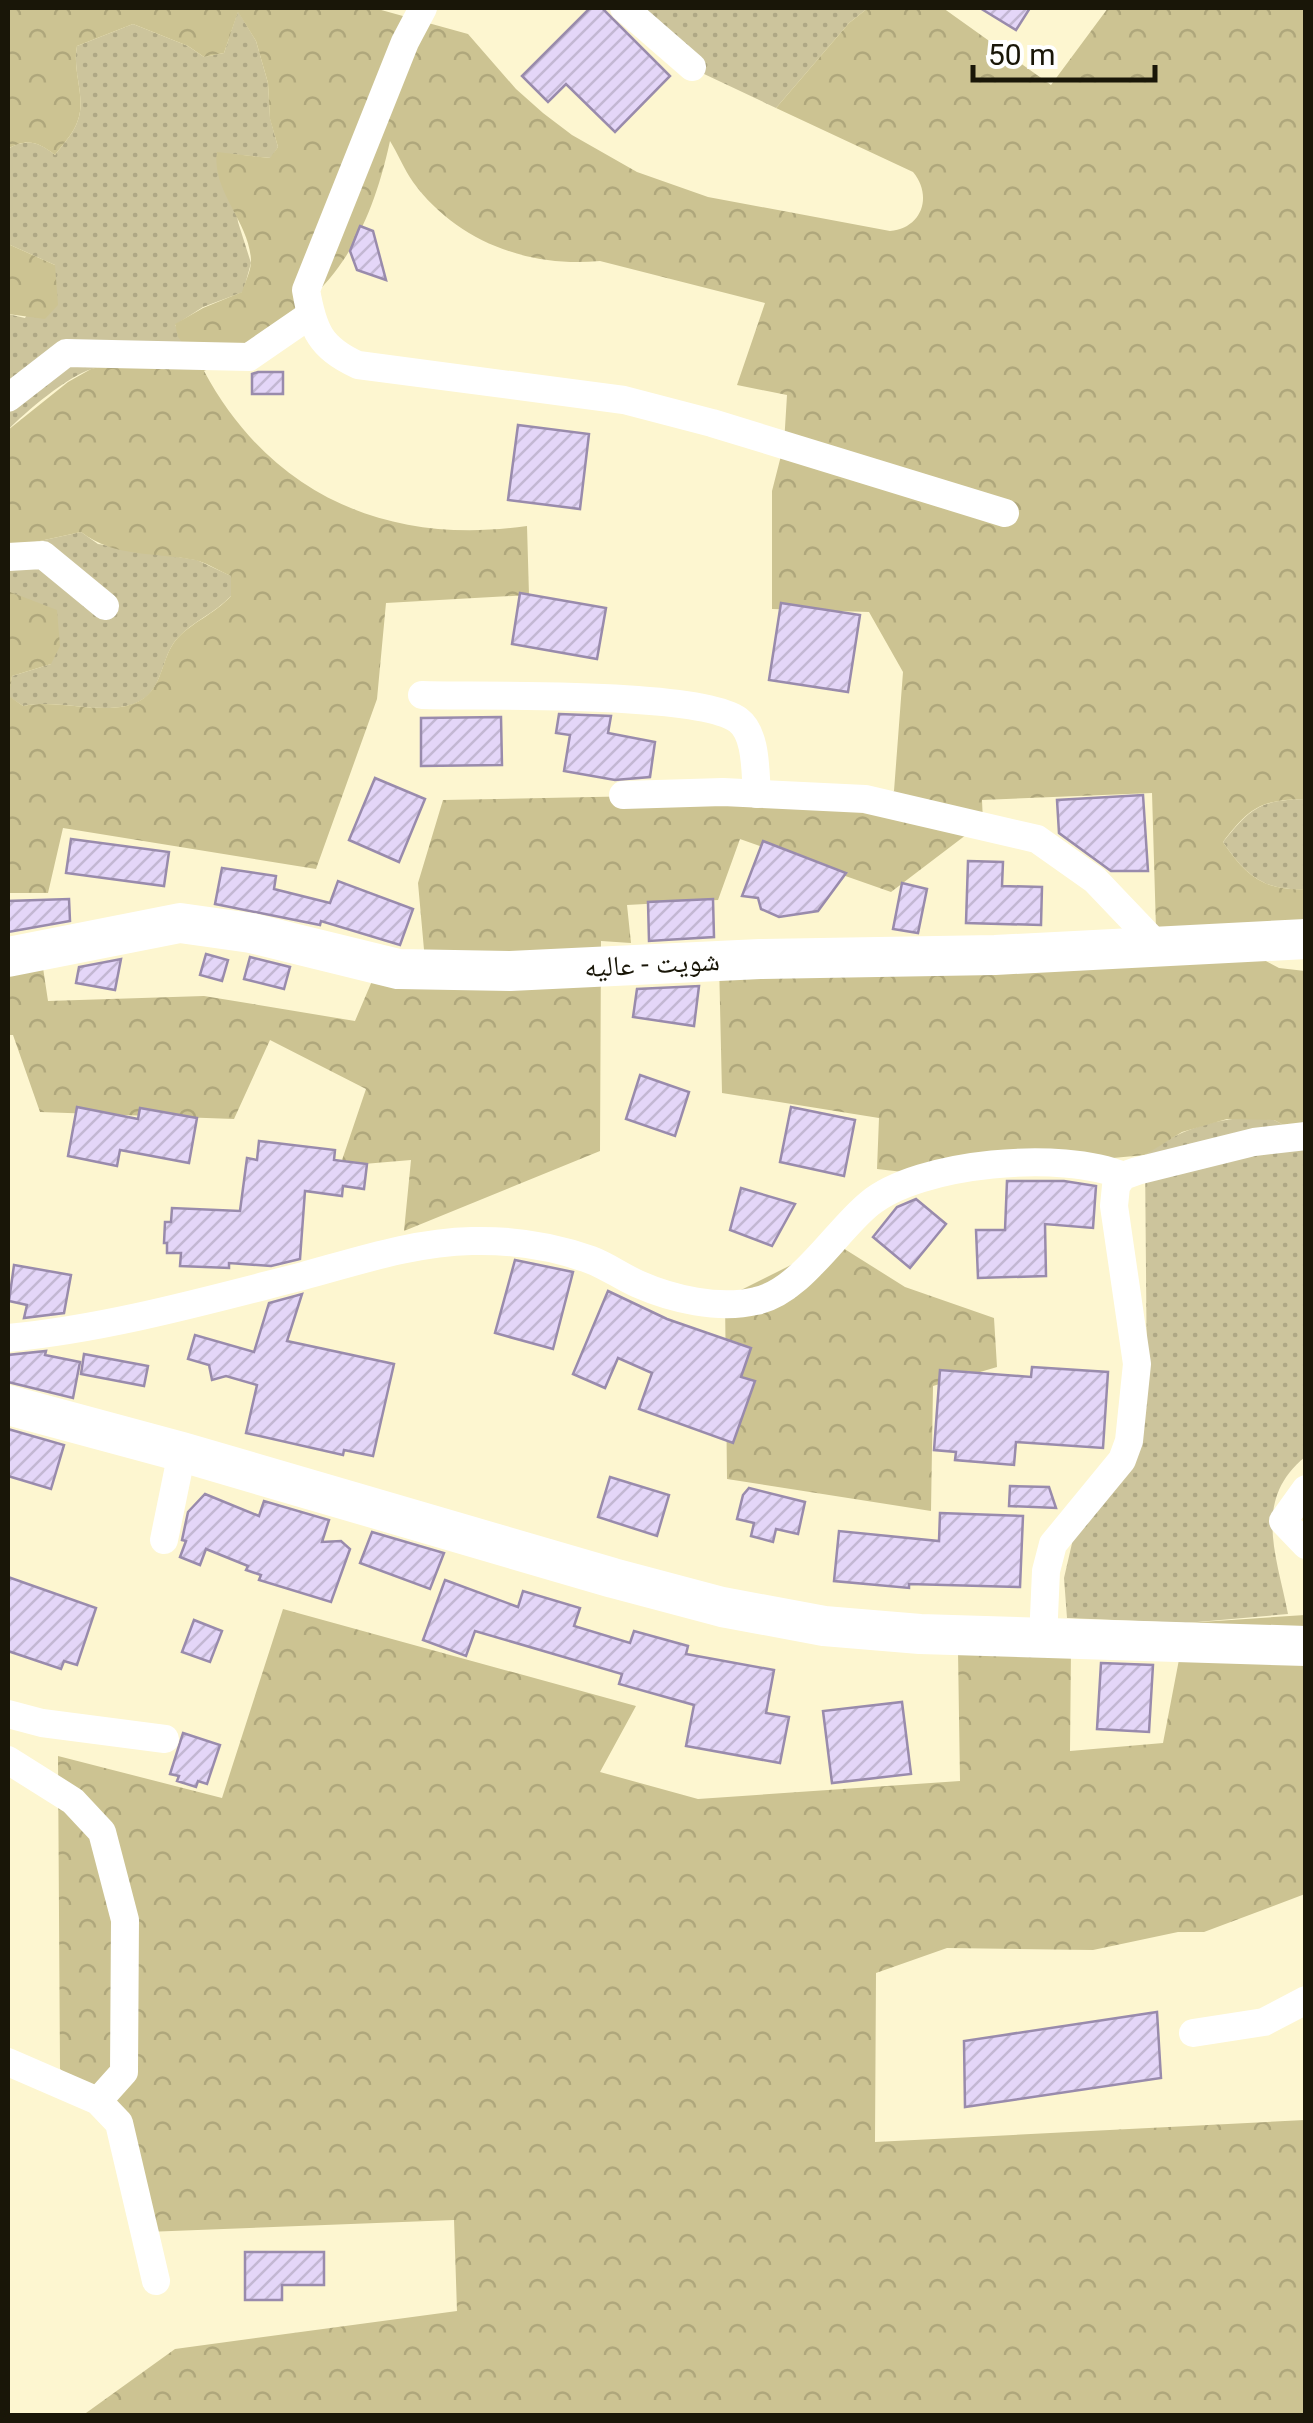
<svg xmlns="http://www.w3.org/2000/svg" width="1313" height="2423" font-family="Roboto,'Noto Naskh Arabic',sans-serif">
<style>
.grass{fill:url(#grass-dots)}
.forest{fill:url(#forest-crowns)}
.building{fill:url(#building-hatch);stroke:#998bac;stroke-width:2.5}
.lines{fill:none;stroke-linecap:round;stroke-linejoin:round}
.street{stroke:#fff;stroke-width:28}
.secondary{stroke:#fff;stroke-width:40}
.labels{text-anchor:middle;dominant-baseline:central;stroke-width:8;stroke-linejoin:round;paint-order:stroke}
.street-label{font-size:28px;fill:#191608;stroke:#fff}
</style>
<defs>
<pattern id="grass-dots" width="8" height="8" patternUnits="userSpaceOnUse" patternTransform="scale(2.5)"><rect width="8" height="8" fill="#ccc49c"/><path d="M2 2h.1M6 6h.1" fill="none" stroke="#afa885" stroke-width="1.8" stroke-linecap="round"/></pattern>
<pattern id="forest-crowns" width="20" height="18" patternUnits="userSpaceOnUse" patternTransform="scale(2.5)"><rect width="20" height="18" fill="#ccc392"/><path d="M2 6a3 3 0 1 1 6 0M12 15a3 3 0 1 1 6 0" fill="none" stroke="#afa77c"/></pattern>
<pattern id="building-hatch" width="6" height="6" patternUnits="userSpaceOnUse" patternTransform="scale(2.5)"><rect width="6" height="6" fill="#e4d6f8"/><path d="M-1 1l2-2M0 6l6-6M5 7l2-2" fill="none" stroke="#c3b7d3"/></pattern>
</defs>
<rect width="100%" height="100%" fill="#fdf6d0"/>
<g class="grass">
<polygon points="616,8 868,8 849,23 776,108 668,57"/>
<path d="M238 11 256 41 268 83 270 118 278 147 271 158 229 154 238 222 251 263 243 292 203 307 175 325 204 371C172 369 123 360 92 369 69 375 24 413 8 430V314L25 318 55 265 8 244V149C26 138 39 142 55 155 63 144 74 133 78 120 86 96 72 71 77 46L133 24 188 46 204 57 224 53Z"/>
<path d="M81 532 98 544 197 560 231 576V596C215 613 190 623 176 640 158 662 165 698 126 706 92 713 57 699 23 706L8 696 12 676 51 664 20 596 8 591V542L17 546Z"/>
<path d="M1305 799V889C1264 891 1246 876 1223 842 1251 807 1261 800 1305 799Z"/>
<path d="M1251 1117 1274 1120 1306 1136 1305 1457C1252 1500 1277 1556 1288 1614L1186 1623 1067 1618 1064 1578 1073 1539 1147 1388 1145 1155C1178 1130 1210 1120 1251 1117Z"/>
</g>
<g class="forest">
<path d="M8 8H374L468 34 516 89 543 113 572 135 637 172 708 197 890 231C922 228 933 196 913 172L776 108 849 23 868 8H943L1051 85 1108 8H1305V799C1261 800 1250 807 1223 842 1246 876 1264 891 1305 889V919L1264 928 1241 948 1279 968 1305 971V1136L1274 1120 1227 1119 1182 1132 1145 1155 929 1175 877 1169 879 1118 722 1093 719 961 1156 929 1152 793 982 800 983 822 891 892 740 839 718 900 627 905 631 943 601 941 600 1151 404 1231 411 1160 340 1166 366 1089 270 1040 234 1119 40 1112 13 1035H8V966L42 961 48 1001 204 996 355 1021 372 981 427 983 418 883 443 800 894 791 903 672 869 612 772 609V491L784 444 787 395 737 385 765 303 600 261C528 268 456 241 413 182 404 169 398 154 390 141 363 265 313 313 204 371 271 496 389 546 527 526L529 595 386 603 377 699 316 869 63 828 48 893H8V591L57 610 60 646 51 664 12 676 9 696 23 706C57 699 92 713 126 706 165 697 158 662 176 640 190 623 215 614 231 596V576C219 571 207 563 195 560 155 552 115 558 81 532L17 546 8 542V430L68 382 91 369 114 363 203 370 178 337 175 324 203 308 242 292C245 282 251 271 251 261 250 222 211 191 217 152L270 158 278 147 270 119 268 83 256 41 238 12 224 53 204 57 188 46 133 24 77 46C72 71 86 96 78 120 74 133 63 144 55 155 38 142 27 138 8 149Z"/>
<polygon points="8,244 55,265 58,305 45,319 8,314"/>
<polygon points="835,1243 905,1287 994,1318 997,1367 933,1386 931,1511 727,1479 725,1298"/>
<polygon points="283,1609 636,1706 600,1772 698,1799 960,1781 958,1651 1071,1647 1070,1751 1163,1743 1186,1623 1305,1615 1305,1894 1204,1932 1178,1932 1093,1950 947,1948 876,1973 875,2142 1305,2120 1305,2415 66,2415 86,2413 175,2349 457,2311 454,2220 146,2232 128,2144 60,2069 58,1756 222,1798"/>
</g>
<g class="building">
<polygon points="590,8 602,8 670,76 615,132 566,84 548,102 522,76"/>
<polygon points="980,8 1030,8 1016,30"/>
<polygon points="360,226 373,231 386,280 357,270 350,251"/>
<polygon points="258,372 283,372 283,394 252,394 252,374"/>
<polygon points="518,425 589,434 580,509 508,500"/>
<polygon points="520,593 606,608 597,659 512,644"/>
<polygon points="781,603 860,615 848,692 769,680"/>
<polygon points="559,714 611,716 608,733 655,742 650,777 615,780 564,771 570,735 556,733"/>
<polygon points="501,717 502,765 421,766 421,718"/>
<polygon points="375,778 425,799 399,862 349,840"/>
<polygon points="1143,795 1148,871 1111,871 1059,833 1057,800"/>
<polygon points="71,839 169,852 164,886 66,873"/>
<polygon points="763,841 846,873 818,911 779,917 761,909 758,898 742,896"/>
<polygon points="968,861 1003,862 1002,886 1042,887 1041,925 966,923"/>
<polygon points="222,868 276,876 274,889 330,903 338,881 413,909 400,945 321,921 320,925 215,904"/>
<polygon points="902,883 927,889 918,933 893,929"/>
<polygon points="69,899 70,921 8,932 8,901"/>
<polygon points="713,899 714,937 649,941 648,902"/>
<polygon points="206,954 228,960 222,981 200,975"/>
<polygon points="250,957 290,967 284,989 244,979"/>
<polygon points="121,959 115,990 76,983 79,967"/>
<polygon points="699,986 694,1026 633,1017 637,989"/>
<polygon points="640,1075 689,1092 675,1136 626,1119"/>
<polygon points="77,1107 138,1119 140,1108 197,1118 189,1163 120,1150 117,1166 68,1156"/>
<polygon points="791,1107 855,1120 844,1176 780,1162"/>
<polygon points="259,1141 335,1150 334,1160 367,1164 364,1189 343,1186 342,1196 305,1191 300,1259 271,1266 229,1263 229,1268 180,1266 181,1253 167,1253 167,1243 164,1243 165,1222 171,1222 172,1208 240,1211 247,1158 257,1160"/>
<polygon points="1007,1181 1064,1181 1096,1186 1093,1228 1045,1224 1046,1276 978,1278 976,1230 1005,1230"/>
<polygon points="741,1188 795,1204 772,1246 730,1230"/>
<polygon points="916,1199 946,1224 910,1268 873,1237 897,1207"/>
<polygon points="515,1260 573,1272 553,1349 495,1333"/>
<polygon points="14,1265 71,1275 64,1313 24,1318 27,1305 9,1301"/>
<polygon points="608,1291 667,1319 751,1348 741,1377 755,1381 733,1443 639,1409 652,1373 618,1358 605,1388 573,1374"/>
<polygon points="302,1294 287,1341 394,1364 373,1456 344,1450 343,1455 246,1433 257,1385 226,1376 212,1380 209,1365 188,1359 195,1335 254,1352 269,1303"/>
<polygon points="46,1351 45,1355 80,1362 73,1398 8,1382 8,1355"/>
<polygon points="84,1354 148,1366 144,1386 81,1374"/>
<polygon points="1032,1367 1108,1372 1103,1448 1016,1442 1014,1465 955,1460 956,1452 934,1450 940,1370 1031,1377"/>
<polygon points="8,1429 64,1445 51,1489 8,1476"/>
<polygon points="610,1477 669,1495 657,1536 598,1517"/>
<polygon points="1010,1486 1049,1487 1056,1508 1009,1506"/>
<polygon points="749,1488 805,1502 798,1534 776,1529 773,1542 751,1536 754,1523 737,1519 743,1495"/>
<polygon points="205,1494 259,1516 264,1501 329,1520 322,1542 341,1541 350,1549 331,1602 259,1580 261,1575 246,1570 248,1566 206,1549 200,1565 180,1557 186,1541 182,1540 188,1512"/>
<polygon points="940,1513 1023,1516 1020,1587 909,1584 909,1588 834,1581 839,1531 939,1541"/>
<polygon points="372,1532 444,1553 430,1589 360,1563"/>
<polygon points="8,1577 96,1608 77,1665 64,1661 61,1669 8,1651"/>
<polygon points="445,1580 518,1607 523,1591 580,1608 574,1626 630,1643 634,1631 688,1646 686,1654 774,1670 766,1713 789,1717 780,1763 686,1746 694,1705 619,1684 622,1674 475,1631 466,1656 423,1640"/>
<polygon points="194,1620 222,1631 210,1662 182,1652"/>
<polygon points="1101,1663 1153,1665 1149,1732 1097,1729"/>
<polygon points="902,1702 911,1774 832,1783 823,1711"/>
<polygon points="183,1733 220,1745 207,1784 198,1781 196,1787 177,1781 179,1776 170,1774"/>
<polygon points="1157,2012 1161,2078 965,2107 964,2041"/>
<polygon points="245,2252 324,2252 324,2285 282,2285 282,2300 245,2300"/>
</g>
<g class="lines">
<g class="street">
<path d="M423 8 405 42 306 290C313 330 320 348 358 365L624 400 712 423 1005 513"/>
<polyline points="624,8 692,67"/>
<polyline points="8,398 66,353 249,357 310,315"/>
<polyline points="8,557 43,555 105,606"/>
<path d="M422 695C481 697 699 691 738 720 757 734 755 772 757 794"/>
<polyline points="623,795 723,792 865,799 1037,839 1095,880 1157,945"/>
<path d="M8 1338C109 1328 205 1301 303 1276 358 1261 415 1242 472 1241 513 1240 553 1246 591 1260 607 1266 622 1277 638 1284 672 1299 719 1310 756 1301 800 1292 835 1232 869 1204 919 1162 1063 1150 1123 1176"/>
<polyline points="1306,1489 1283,1521 1306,1545"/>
<polyline points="164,1540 182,1452"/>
<polyline points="1043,1639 1046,1571 1053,1544 1122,1460 1129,1441 1137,1364 1114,1206 1116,1186 1123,1176 1137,1171 1254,1142 1306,1136"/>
<polyline points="8,1714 42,1723 165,1739"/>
<polyline points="8,1760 73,1801 102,1832 125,1920 124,2072 98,2101"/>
<polyline points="1193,2033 1264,2022 1306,2000"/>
<polyline points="8,2062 98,2101 119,2123 156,2281"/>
</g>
<g class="secondary">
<polyline points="8,957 180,923 251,933 398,969 510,971 760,959 995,955 1306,939"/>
<polyline points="8,1405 182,1452 613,1578 722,1607 824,1626 920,1634 1306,1646"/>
</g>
</g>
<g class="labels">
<g class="street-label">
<text transform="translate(652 964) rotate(-3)">شويت - عاليه</text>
</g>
</g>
<rect width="1313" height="2423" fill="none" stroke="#191608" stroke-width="20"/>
<path d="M973 65v15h182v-15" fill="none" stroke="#191608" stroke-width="5"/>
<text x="988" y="65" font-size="30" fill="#191608" stroke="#ffffff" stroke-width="8" paint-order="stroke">50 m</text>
</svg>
